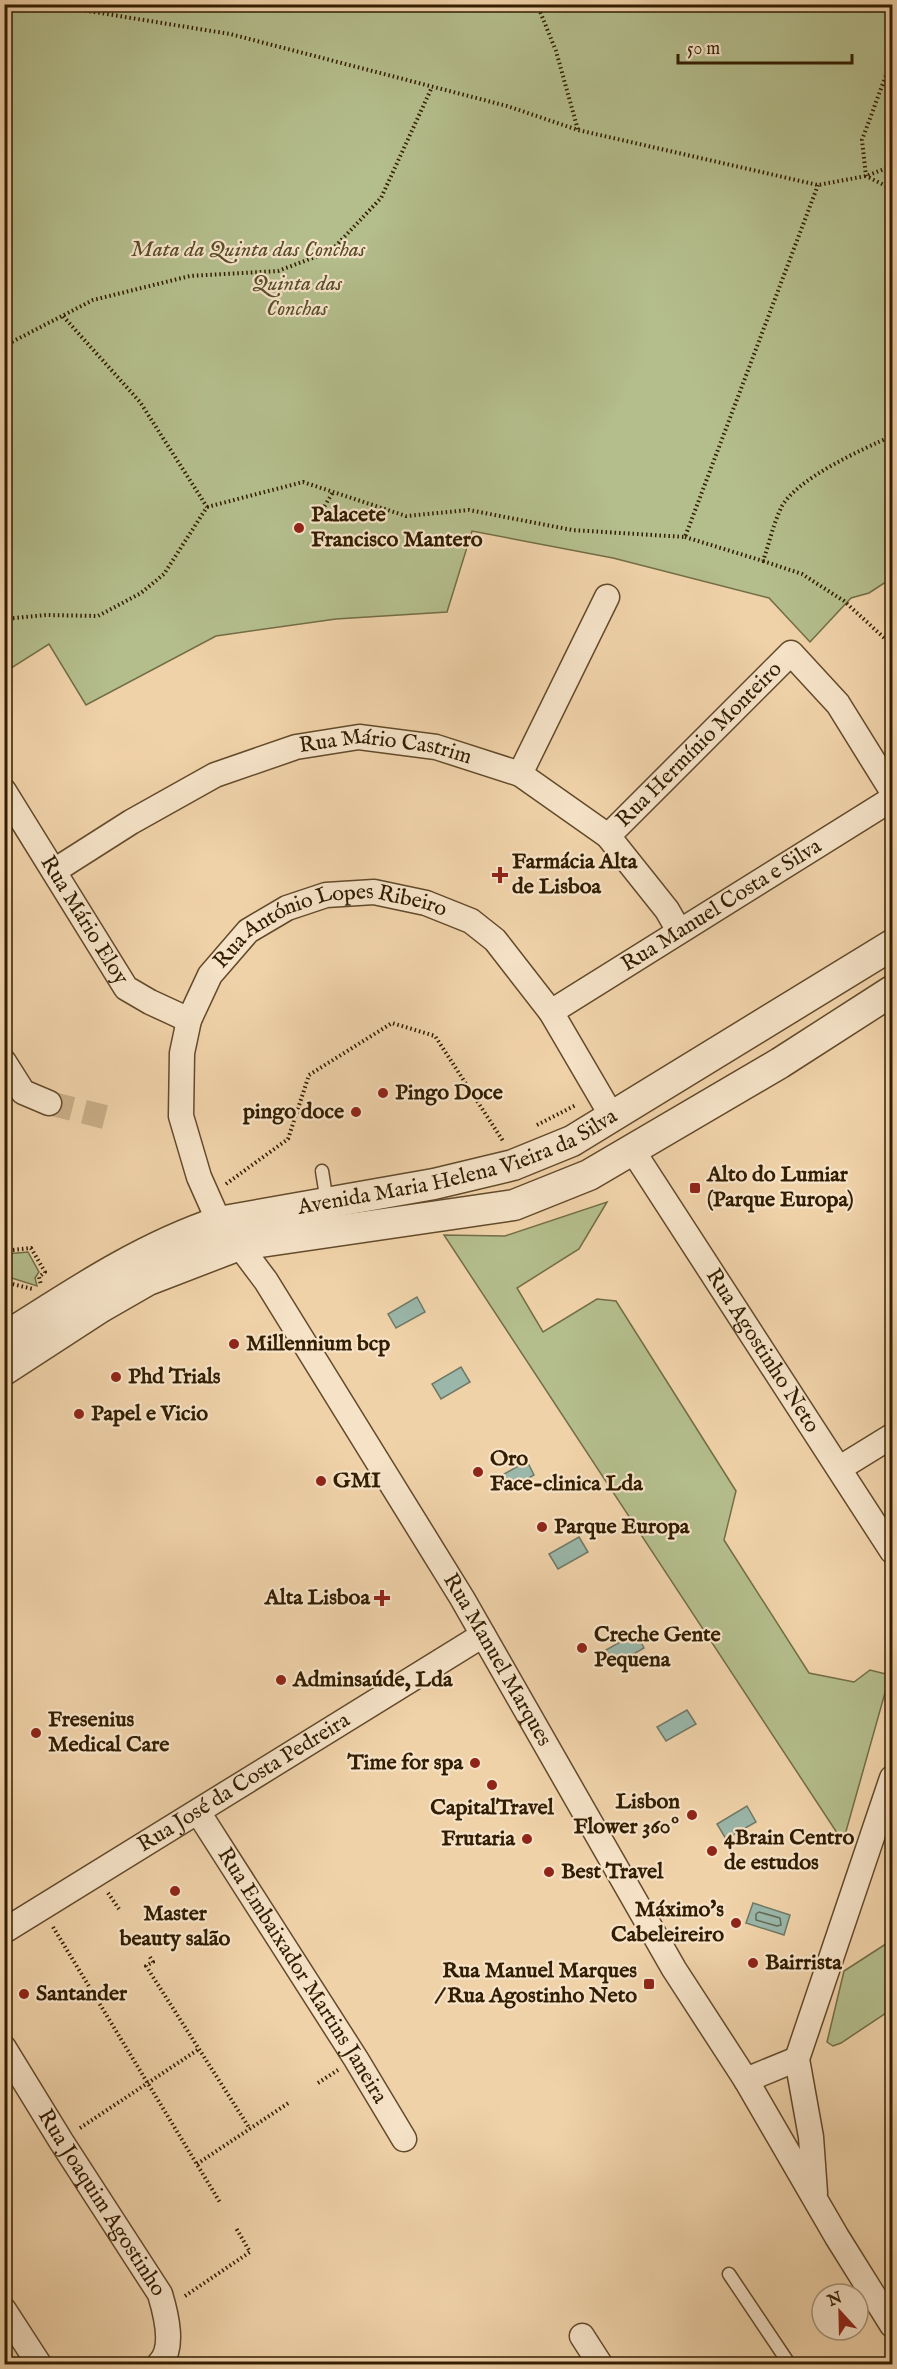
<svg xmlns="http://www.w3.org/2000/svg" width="897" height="2369" font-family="'IM FELL English',serif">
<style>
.green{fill:#b4bd8c;stroke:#736d46;stroke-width:1.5}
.water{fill:#9ab7aa;stroke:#707966;stroke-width:1.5}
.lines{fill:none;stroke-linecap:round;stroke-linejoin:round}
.shore{stroke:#666a55;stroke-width:1.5}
.minor-tunnel{stroke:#caae87;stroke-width:24;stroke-dasharray:24 12;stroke-linecap:butt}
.service-casing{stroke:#624a2a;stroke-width:15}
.minor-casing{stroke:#624a2a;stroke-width:27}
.tertiary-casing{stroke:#624a2a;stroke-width:33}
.path{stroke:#321d00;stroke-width:4;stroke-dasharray:1.5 3;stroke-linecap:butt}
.service{stroke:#f5e2c7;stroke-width:12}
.minor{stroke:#f5e2c7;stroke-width:24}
.tertiary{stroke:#f5e2c7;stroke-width:30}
.poi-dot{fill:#8f2418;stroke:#f5e2c7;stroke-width:2}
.labels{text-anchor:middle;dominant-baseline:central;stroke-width:4.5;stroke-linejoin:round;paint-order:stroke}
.park-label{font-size:22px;font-style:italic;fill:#594d2a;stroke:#f5e2c7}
.poi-label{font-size:22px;font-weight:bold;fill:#321d00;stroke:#f5e2c7;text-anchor:start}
.street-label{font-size:22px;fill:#321d00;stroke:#f5e2c7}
</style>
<rect width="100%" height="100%" fill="#f0d2a9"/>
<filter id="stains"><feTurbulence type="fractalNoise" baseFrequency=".00333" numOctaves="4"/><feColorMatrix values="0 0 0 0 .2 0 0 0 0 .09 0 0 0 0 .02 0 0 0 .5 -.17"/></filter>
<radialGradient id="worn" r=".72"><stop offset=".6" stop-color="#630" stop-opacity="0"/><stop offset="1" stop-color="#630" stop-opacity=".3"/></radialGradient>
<g class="green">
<polygon points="4,5 892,5 892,578 869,593 851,598 810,642 769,598 613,558 472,531 447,612 336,619 216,636 86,705 49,644 5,672"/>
<polygon points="607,1202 579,1249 517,1288 543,1332 597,1299 616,1301 736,1491 724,1540 809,1673 854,1682 870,1670 890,1675 843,1842 444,1235 505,1236"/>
<polygon points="28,1252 39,1272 35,1278 37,1286 5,1276 5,1254"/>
<polygon points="892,1940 892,2009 841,2043 833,2046 827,2042 844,1971"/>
</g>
<g class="water">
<polygon points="417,1297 425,1312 396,1328 388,1314"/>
<polygon points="461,1367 470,1382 441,1399 432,1384"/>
<polygon points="527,1461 534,1475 507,1491 499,1477"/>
<polygon points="579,1537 588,1552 558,1569 549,1554"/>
<polygon points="636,1633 644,1648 615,1665 606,1650"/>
<polygon points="687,1710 696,1724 666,1741 657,1727"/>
<polygon points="747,1806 756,1822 726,1839 717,1824"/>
<polygon points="753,1903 790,1915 784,1935 746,1923"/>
</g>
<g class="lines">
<polygon class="shore" points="759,1912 780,1918 781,1925 777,1926 756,1920 756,1914"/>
<polyline class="minor-tunnel" points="49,1103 105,1117"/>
<g class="service-casing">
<g id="service">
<polyline points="322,1171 327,1202"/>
<polyline points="729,2274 788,2362"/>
</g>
</g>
<g class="minor-casing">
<g id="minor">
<polyline points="520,774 607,597"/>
<path id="s1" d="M4 791 126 988 150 1002 189 1020"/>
<path id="s2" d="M608 836 791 653 838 704 892 791"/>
<path id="s3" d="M54 871 131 822 215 775 296 747 359 737 436 747 520 774 608 836 667 910 679 931"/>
<path id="s4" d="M551 1012 892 799"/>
<polyline points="4,1062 23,1092 49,1103"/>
<path id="s5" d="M633 1151 892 1551"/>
<path id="s6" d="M219 1222 199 1177 181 1116 182 1053 189 1020 210 975 248 931 287 908 326 895 374 892 426 903 471 921 495 940 551 1012 613 1118"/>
<path id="s7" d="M239 1245 266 1281 462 1598 674 1969 746 2080 837 2237 892 2325"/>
<polyline points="840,1468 892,1436"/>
<path id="s8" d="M198 1812 356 2059 404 2139"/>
<path id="s9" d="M4 1931 483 1635"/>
<path id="s10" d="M4 2048 61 2141 160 2294C166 2314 175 2349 159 2364"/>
<polyline points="746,2080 797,2059"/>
<polyline points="815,2193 811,2137 797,2059 892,1778"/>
<polyline points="4,2310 39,2364"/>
<polyline points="582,2336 600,2364"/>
</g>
</g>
<g class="tertiary-casing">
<g id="tertiary">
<path id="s11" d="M4 1338C73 1294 141 1248 219 1222L434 1184 513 1165 572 1141 892 945"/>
<polyline points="4,1370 101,1307 148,1280 239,1245 514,1205 589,1175 780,1063 892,991"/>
</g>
</g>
<g class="path">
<polyline points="45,4 230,34 507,106 578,130 818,185 866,176 892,166"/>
<polyline points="537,4 556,51 578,130"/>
<polyline points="4,7 7,4"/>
<polyline points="892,59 862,140 866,176 892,189"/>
<polyline points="4,346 93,300 190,276 278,271 331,251 381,198 432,87"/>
<polyline points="207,507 303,482 406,516 469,510 572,530 685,537 818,185"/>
<polyline points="317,511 324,507 333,492"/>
<path d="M685 537 763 561C769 544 773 525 781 508 795 479 863 449 892 436"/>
<polyline points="763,561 802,574 844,601 892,645"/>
<polyline points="4,619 46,615 98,616 141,593 164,574 207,507 140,402 62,315"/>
<polyline points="537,1125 576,1105"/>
<polyline points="226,1184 288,1139 309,1075 392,1023 435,1036 503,1141"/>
<polyline points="4,1251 31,1248 45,1272 39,1277 41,1285"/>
<polyline points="4,1282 33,1289"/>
<polyline points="108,1893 119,1909"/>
<polyline points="53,1927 221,2204"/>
<polyline points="150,1957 153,1962 146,1966 250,2129"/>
<polyline points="318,2083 338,2070"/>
<polyline points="80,2128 199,2049"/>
<polyline points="197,2164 290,2102"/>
<polyline points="185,2296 250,2252 236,2228"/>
</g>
<use href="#service" class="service"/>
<use href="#minor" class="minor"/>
<use href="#tertiary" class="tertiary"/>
</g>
<g class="poi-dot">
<circle cx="299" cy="528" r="6"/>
<path d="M497 866h6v6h6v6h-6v6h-6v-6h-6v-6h6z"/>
<circle cx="383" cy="1093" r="6"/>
<circle cx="356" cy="1112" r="6"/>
<rect x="689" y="1182" width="12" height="12" rx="3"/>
<circle cx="234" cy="1344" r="6"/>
<circle cx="116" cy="1377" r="6"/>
<circle cx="79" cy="1414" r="6"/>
<circle cx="478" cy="1472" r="6"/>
<circle cx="321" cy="1481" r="6"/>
<circle cx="542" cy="1527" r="6"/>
<path d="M379 1589h6v6h6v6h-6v6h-6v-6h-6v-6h6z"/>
<circle cx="582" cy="1648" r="6"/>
<circle cx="281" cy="1680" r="6"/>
<circle cx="36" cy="1733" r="6"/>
<circle cx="475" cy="1763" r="6"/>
<circle cx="492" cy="1785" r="6"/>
<circle cx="692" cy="1815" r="6"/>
<circle cx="527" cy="1839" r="6"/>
<circle cx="712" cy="1851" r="6"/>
<circle cx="549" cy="1872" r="6"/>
<circle cx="175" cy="1891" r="6"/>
<circle cx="736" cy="1923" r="6"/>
<circle cx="753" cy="1963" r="6"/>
<rect x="643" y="1978" width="12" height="12" rx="3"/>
<circle cx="24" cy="1994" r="6"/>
</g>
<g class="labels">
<g class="park-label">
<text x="248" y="250">Mata da Quinta das Conchas</text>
<text x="297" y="284">Quinta das<tspan x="297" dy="25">Conchas</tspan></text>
</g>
<g class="poi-label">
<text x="311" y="515">Palacete<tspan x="311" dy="25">Francisco Mantero</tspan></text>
<text x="512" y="862">Farmácia Alta<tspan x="512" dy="25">de Lisboa</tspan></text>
<text x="395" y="1093">Pingo Doce</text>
<text x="344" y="1112" text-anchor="end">pingo doce</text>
<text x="707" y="1175">Alto do Lumiar<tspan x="707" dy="25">(Parque Europa)</tspan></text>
<text x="246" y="1344">Millennium bcp</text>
<text x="128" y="1377">Phd Trials</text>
<text x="91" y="1414">Papel e Vicio</text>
<text x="490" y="1459">Oro<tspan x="490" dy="25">Face-clinica Lda</tspan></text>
<text x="333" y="1481">GMI</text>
<text x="554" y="1527">Parque Europa</text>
<text x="370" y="1598" text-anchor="end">Alta Lisboa</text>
<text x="594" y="1635">Creche Gente<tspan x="594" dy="25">Pequena</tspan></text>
<text x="293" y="1680">Adminsaúde, Lda</text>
<text x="48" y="1720">Fresenius<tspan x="48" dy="25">Medical Care</tspan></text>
<text x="463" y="1763" text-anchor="end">Time for spa</text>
<text x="680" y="1802" text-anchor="end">Lisbon<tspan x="680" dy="25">Flower 360º</tspan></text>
<text x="492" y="1808" text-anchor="middle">CapitalTravel</text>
<text x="724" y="1838">4Brain Centro<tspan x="724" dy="25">de estudos</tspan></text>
<text x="515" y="1839" text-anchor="end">Frutaria</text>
<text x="561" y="1872">Best Travel</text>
<text x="724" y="1910" text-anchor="end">Máximo's<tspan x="724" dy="25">Cabeleireiro</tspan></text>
<text x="175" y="1914" text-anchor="middle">Master<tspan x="175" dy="25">beauty salão</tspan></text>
<text x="765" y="1963">Bairrista</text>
<text x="637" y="1971" text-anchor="end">Rua Manuel Marques<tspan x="637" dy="25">/ Rua Agostinho Neto</tspan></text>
<text x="36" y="1994">Santander</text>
</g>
<g class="street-label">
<text stroke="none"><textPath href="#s2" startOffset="129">Rua Hermínio Monteiro</textPath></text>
<text stroke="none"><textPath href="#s3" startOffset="364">Rua Mário Castrim</textPath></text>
<text stroke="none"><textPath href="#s4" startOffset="201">Rua Manuel Costa e Silva</textPath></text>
<text stroke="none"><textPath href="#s1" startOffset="152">Rua Mário Eloy</textPath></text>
<text stroke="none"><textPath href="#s6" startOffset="399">Rua António Lopes Ribeiro</textPath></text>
<text stroke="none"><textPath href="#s11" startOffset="492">Avenida Maria Helena Vieira da Silva</textPath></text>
<text stroke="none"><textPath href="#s5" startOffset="238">Rua Agostinho Neto</textPath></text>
<text stroke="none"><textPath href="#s7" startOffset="489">Rua Manuel Marques</textPath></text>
<text stroke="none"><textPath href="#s9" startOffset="282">Rua José da Costa Pedreira</textPath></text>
<text stroke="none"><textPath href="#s8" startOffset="194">Rua Embaixador Martins Janeira</textPath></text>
<text stroke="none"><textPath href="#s10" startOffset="183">Rua Joaquim Agostinho</textPath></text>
</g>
</g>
<rect width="897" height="2369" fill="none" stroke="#f0d2a9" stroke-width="24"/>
<rect x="6" y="6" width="885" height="2357" fill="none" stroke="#321d00" stroke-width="3"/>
<rect x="12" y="12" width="873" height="2345" fill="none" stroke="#321d00" stroke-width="1.5"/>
<g transform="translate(840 2312) rotate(338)"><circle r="28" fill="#f5e2c7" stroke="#a79377" stroke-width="1.5"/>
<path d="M0-4.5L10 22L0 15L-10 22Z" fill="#8f2418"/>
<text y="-9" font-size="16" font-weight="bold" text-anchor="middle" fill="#321d00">N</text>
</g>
<path d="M678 54v9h174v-9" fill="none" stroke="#321d00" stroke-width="3"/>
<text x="687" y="54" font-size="18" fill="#321d00" stroke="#f5e2c7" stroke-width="4.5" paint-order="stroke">50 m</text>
<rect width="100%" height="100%" filter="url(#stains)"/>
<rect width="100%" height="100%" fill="url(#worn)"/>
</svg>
